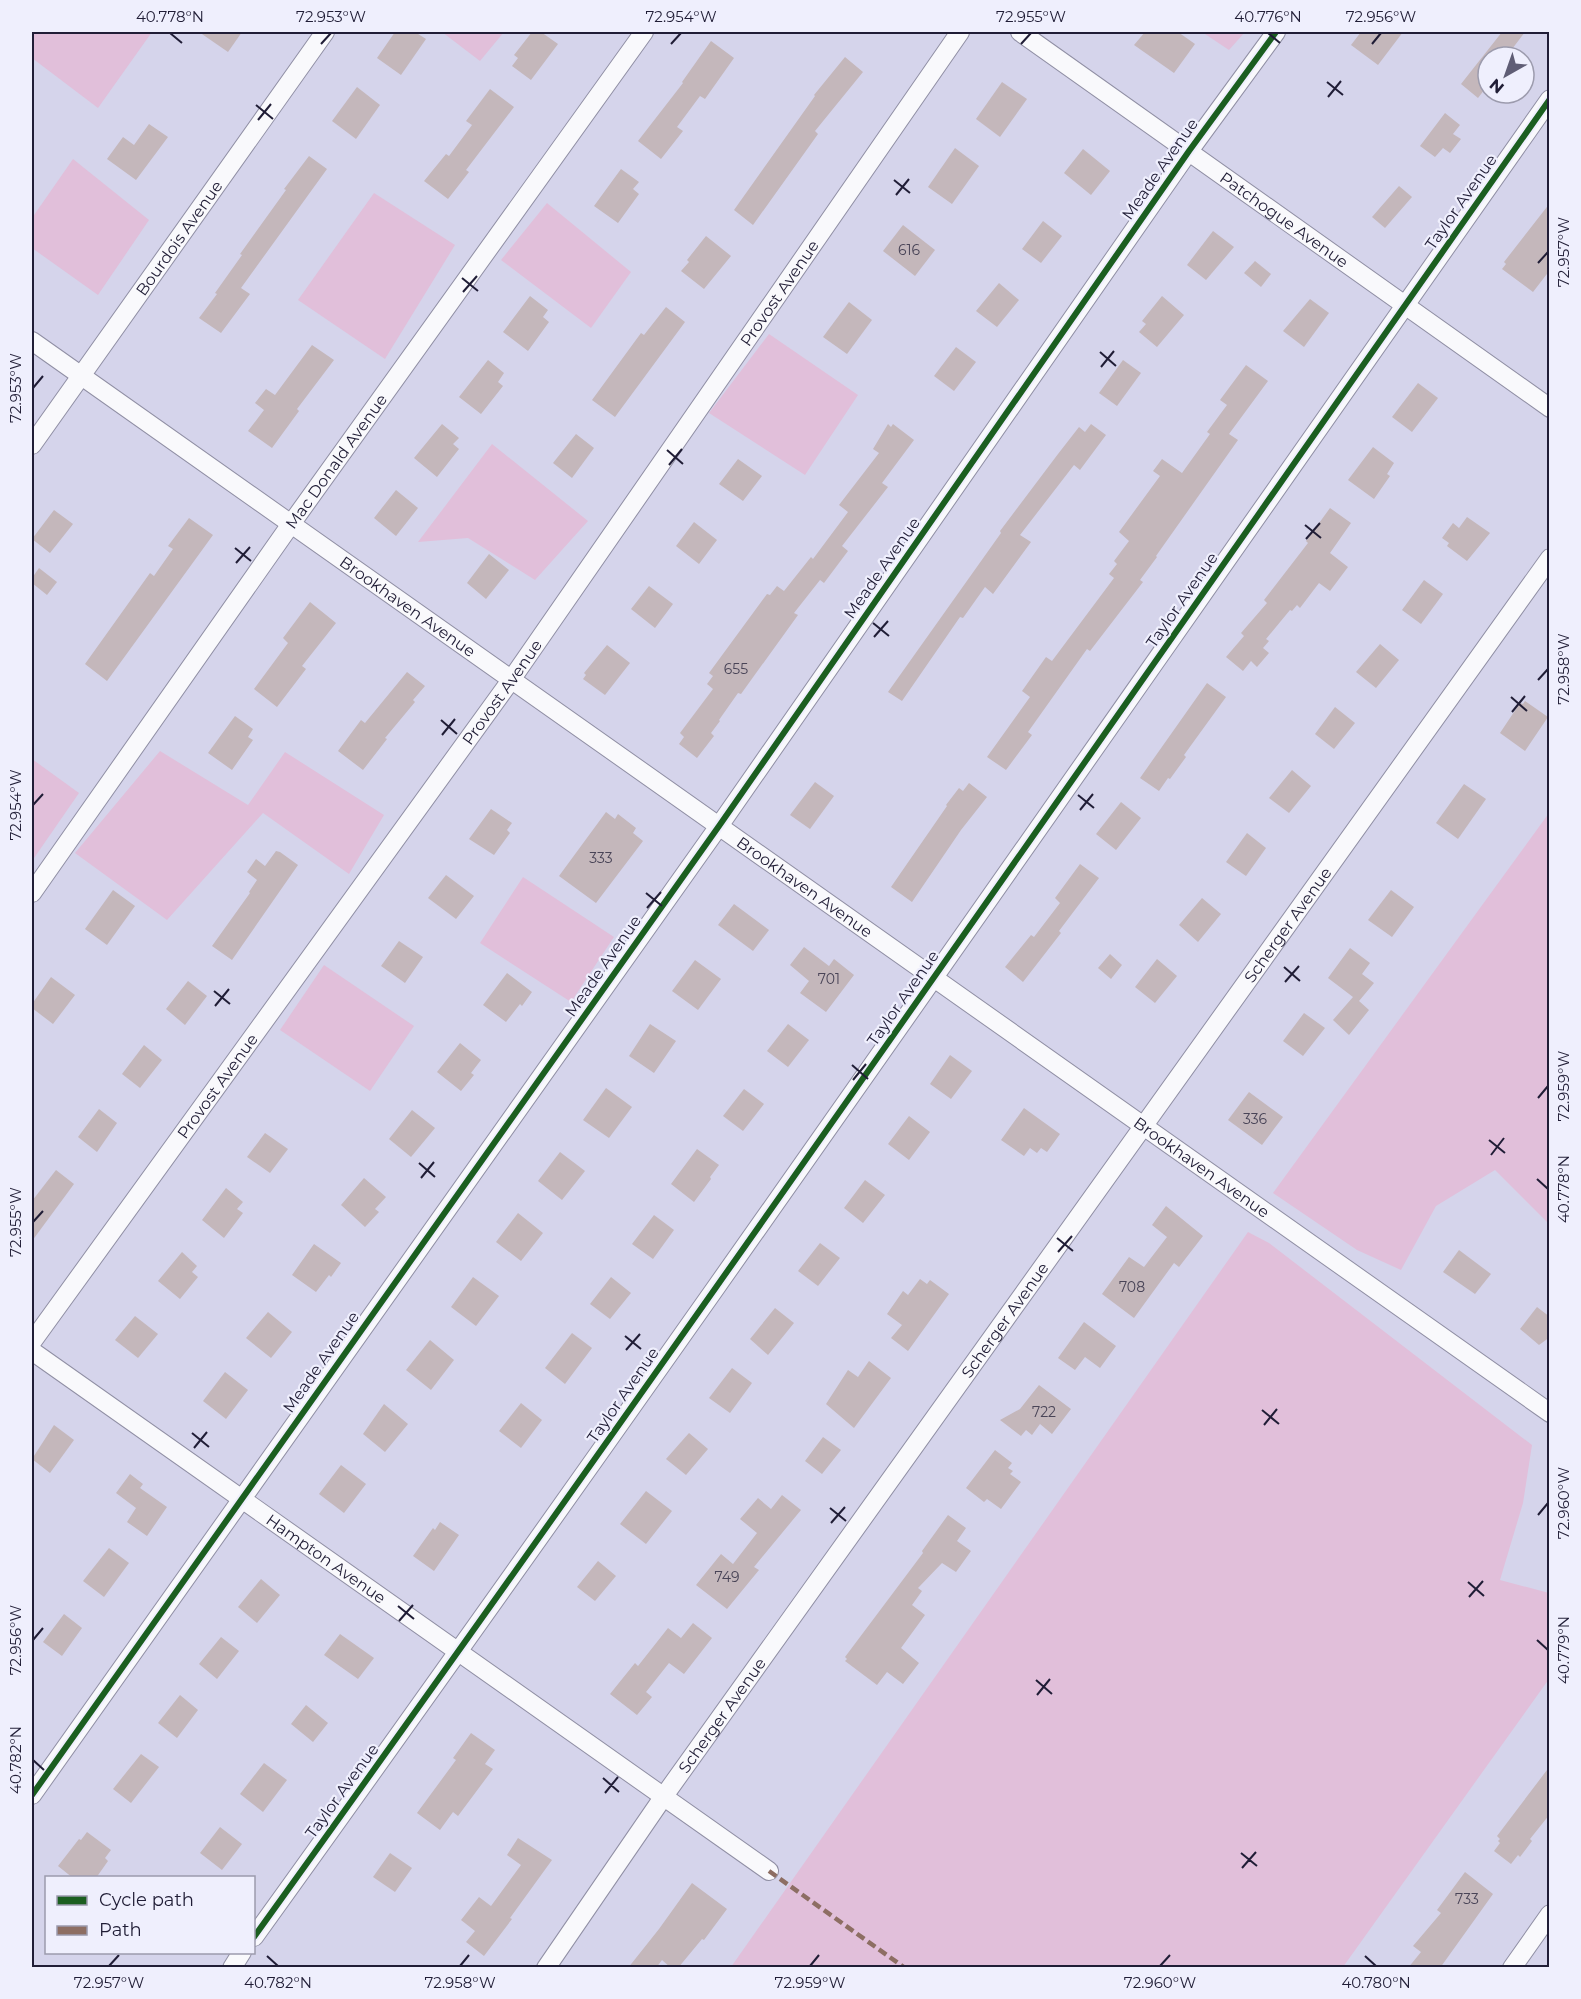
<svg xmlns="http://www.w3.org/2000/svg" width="1581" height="1999" font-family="Montserrat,sans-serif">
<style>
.green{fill:#e1bfda}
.building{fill:#c4b7bb}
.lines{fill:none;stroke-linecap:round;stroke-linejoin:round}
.minor-casing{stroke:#908fa4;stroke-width:20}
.minor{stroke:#f9f9fc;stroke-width:18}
.quiet{stroke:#8d6e63;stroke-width:4.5;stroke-dasharray:9 4.5;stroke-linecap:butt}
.cycleway-casing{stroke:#efeffd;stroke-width:10}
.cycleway{stroke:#1b5e20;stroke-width:6}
.ticks{fill:none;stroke:#201d36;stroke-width:2}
.labels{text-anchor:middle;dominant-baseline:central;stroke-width:4.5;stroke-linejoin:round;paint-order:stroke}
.number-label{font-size:14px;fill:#494457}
.street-label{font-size:16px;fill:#201d36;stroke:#efeffd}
.neatline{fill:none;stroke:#201d36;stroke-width:2}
.ticks-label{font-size:15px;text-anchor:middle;fill:#201d36}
</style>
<rect width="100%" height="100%" fill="#d5d4eb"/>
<g class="green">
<polygon points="32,32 152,32 98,108 32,58"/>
<polygon points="442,32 504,32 480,61"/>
<polygon points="1202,32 1245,32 1229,50"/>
<polygon points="73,159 149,220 98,295 32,248 32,218"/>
<polygon points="374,193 455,245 385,359 298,300"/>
<polygon points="547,203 631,272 591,328 501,260"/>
<polygon points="769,334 858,395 805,475 709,413"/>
<polygon points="492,444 588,521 535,580 468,538 418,542"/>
<polygon points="160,751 248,805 285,752 384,815 349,874 263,813 167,920 75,853"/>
<polygon points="32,759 79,793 32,861"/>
<polygon points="1549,813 1549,1224 1495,1170 1436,1206 1401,1270 1357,1250 1273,1193"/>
<polygon points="523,877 614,937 571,1002 480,943"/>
<polygon points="324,965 414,1026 370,1091 280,1030"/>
<polygon points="1248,1232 1269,1243 1532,1445 1523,1503 1500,1580 1549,1593 1549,1679 1343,1967 731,1967"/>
</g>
<g class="building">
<polygon points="199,32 242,32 228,52"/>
<polygon points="395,32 415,32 426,39 401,75 377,58"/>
<polygon points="532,32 541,32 558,44 531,80 512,66 518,58 514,55"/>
<polygon points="1145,32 1178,32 1195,44 1174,73 1134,45"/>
<polygon points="1361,32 1403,32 1378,65 1351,45"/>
<polygon points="1502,32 1525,32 1506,57 1488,57 1488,85 1478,98 1461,84"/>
<polygon points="711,41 734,58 705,99 700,96 677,127 683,131 661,159 638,141 683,83 682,82"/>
<polygon points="845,57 863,72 815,131 818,134 753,225 734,210 815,96 814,95"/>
<polygon points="1002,82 1027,99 1000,137 976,119"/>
<polygon points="357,87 380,105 356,139 332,121"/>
<polygon points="490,89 514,107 466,170 469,172 448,199 424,181 446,154 449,156 472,125 466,121"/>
<polygon points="1445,113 1460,125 1453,134 1461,139 1450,153 1443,148 1435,157 1420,146"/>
<polygon points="149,124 168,137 136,180 107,159 123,137 134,145"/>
<polygon points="955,148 979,166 952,204 928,187"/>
<polygon points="1083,149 1110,171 1091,195 1064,173"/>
<polygon points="309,156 327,169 241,288 250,294 221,333 199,318 217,294 215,293 242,255 240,254 286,190 284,189"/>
<polygon points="621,169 639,182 633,189 639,194 618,223 594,206"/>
<polygon points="1399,186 1412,197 1385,228 1372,217"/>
<polygon points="1550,203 1550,270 1533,292 1502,269 1506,264 1504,262"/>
<polygon points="1043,221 1062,236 1041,263 1022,249"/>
<polygon points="903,225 935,250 915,276 883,251"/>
<polygon points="1213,231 1234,247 1206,280 1187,265"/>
<polygon points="706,236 731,256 704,289 681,271 689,262 687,260"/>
<polygon points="1255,261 1271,274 1261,287 1244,273"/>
<polygon points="999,283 1019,300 997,327 976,311"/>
<polygon points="530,296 548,310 543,317 549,322 528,351 503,332"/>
<polygon points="1162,296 1184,315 1157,347 1139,332 1146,324 1142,321"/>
<polygon points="1310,299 1329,313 1304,347 1283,331"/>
<polygon points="849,302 872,320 847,354 823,337"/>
<polygon points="666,307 685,322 615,417 592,400 641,333 644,335"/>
<polygon points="312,345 334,360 297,409 299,411 272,448 248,431 264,410 255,403 266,389 275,395"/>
<polygon points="956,347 976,362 954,391 934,376"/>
<polygon points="488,360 504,373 498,382 503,386 481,414 459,397"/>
<polygon points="1123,360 1141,373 1117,406 1099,393"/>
<polygon points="1246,365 1268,381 1229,434 1238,440 1156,556 1157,557 1140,580 1143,582 1090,651 1087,649 1028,732 1032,735 1006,770 987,757 1030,697 1022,691 1046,657 1052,661 1114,578 1109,574 1117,564 1114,561 1129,541 1119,532 1160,476 1153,471 1162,459 1182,473 1210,434 1207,432 1227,405 1220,400"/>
<polygon points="1418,383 1438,398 1412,432 1392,417"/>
<polygon points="442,424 459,438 453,444 459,449 437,477 414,458"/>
<polygon points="888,424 891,427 893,424 914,440 882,483 888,487 842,546 848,551 824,583 820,580 794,613 798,615 741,694 738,693 719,720 720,721 711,733 714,736 697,758 679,744 684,737 680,733 713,689 707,684 713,676 709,673 767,594 770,595 777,586 784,591 811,557 813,559 848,512 839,505 879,453 873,449"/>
<polygon points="1091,424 1106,435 1080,470 1074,465 1020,535 1031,542 993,594 985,587 963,618 960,617 902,701 888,692 1001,533 1000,531 1058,454 1079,427 1085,432"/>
<polygon points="576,434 594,448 572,478 553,463"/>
<polygon points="1373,447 1394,463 1387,474 1390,476 1374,499 1348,480"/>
<polygon points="738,459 762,476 743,501 719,484"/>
<polygon points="396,490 418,508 396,536 374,518"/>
<polygon points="1330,508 1351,523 1330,553 1348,567 1330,591 1319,583 1300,608 1297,605 1292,611 1290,610 1266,639 1269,641 1263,648 1269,653 1257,667 1251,661 1243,671 1226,657 1244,636 1241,633 1267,603 1264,600 1308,543 1306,541"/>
<polygon points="54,510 73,524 50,553 32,539"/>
<polygon points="1467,517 1490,533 1467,561 1447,546 1449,543 1442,538 1453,523 1459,528"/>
<polygon points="189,518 213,535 107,681 85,664 150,573 154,576 173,549 168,546"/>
<polygon points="694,522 717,540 699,564 676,546"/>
<polygon points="489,554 509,570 486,599 467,583"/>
<polygon points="39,568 57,582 47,595 32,583 32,578"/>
<polygon points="1424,580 1443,594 1421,624 1402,610"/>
<polygon points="649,586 673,604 655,628 631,609"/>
<polygon points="310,602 336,623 302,666 306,669 277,707 254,689 288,643 283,638"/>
<polygon points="1380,644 1399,660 1376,688 1356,672"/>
<polygon points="607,645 630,663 605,695 583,679 586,675 584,673"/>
<polygon points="407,672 425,686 413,700 415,702 385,738 387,739 363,770 338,751 361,720 365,723"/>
<polygon points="1207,683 1226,697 1184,755 1186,757 1170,779 1168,778 1159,791 1140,778"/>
<polygon points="1525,701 1548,717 1525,751 1500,733 1520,703 1523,704"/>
<polygon points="1335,707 1355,723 1334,749 1315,734"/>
<polygon points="235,716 253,729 248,737 253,740 232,770 208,753"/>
<polygon points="1292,770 1311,786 1289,813 1269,798"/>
<polygon points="815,782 834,796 810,829 790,815"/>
<polygon points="969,783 987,797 961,830 912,902 891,887 947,806 946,805 959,788 963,791"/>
<polygon points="1464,784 1486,799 1458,839 1436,823"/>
<polygon points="1121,802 1141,818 1116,850 1096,834"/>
<polygon points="491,809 512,823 507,830 510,833 494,855 469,839"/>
<polygon points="606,812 615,819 618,814 636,828 633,833 643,841 596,903 559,876"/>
<polygon points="1247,833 1266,848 1246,876 1226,862"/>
<polygon points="276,851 280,852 298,865 232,960 212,946 250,893 249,892 257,880 247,872 256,859 265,866"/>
<polygon points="1080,864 1099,878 1059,931 1061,933 1023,982 1005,967 1031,935 1034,937 1060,903 1055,898"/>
<polygon points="446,875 474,896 456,919 428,898"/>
<polygon points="113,890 135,906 107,945 85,929"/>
<polygon points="1391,890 1414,907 1392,937 1368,920"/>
<polygon points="1202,898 1221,914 1198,942 1179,925"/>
<polygon points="734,904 769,930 753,951 718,925"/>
<polygon points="399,941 423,957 405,983 381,966"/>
<polygon points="804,947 829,966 834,959 854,975 826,1012 800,993 809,981 790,965"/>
<polygon points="1350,948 1370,963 1362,974 1374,983 1359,1001 1369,1010 1349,1035 1333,1020 1353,997 1328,978"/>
<polygon points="1110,954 1122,965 1111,979 1098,968"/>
<polygon points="1157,959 1177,976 1155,1003 1135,987"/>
<polygon points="695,960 721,979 698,1010 672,991"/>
<polygon points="507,973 532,992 522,1006 520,1004 506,1022 483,1005"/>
<polygon points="51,977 75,995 53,1024 32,1008 32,1004"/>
<polygon points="188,981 207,996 185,1025 166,1009"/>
<polygon points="1304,1013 1325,1028 1303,1056 1283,1041"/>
<polygon points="650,1024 676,1041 654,1073 629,1056"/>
<polygon points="788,1024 809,1040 788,1067 767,1051"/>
<polygon points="460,1043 481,1060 471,1073 474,1075 461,1091 437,1072"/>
<polygon points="144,1045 162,1060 140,1088 122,1074"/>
<polygon points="950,1055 972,1071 951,1099 930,1084"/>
<polygon points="606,1088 632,1107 609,1138 583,1120"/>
<polygon points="744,1089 764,1104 743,1131 723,1116"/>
<polygon points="1249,1092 1283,1117 1262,1145 1228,1120"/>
<polygon points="1024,1108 1060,1134 1047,1152 1041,1148 1037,1153 1030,1148 1024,1156 1001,1140"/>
<polygon points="99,1109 117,1123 97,1152 78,1137"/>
<polygon points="412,1110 435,1128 411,1157 389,1139"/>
<polygon points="909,1116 930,1132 909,1160 888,1144"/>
<polygon points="265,1133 288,1149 270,1173 247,1157"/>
<polygon points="697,1149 719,1165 710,1177 711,1179 694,1202 671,1184"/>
<polygon points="560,1152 585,1171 562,1200 538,1181"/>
<polygon points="56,1170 74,1184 32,1241 32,1201"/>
<polygon points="364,1178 386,1197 375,1209 379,1212 365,1227 341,1205"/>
<polygon points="865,1180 885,1195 863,1223 844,1208"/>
<polygon points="226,1188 243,1202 237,1209 243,1213 224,1238 202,1220"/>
<polygon points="1166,1206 1203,1236 1179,1267 1174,1263 1134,1318 1102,1294 1129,1257 1144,1267 1167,1237 1152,1225"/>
<polygon points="518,1213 543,1233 521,1261 496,1242"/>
<polygon points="654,1215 674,1230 653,1259 632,1244"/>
<polygon points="820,1243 840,1258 818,1286 798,1271"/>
<polygon points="314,1244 341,1263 331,1277 329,1275 316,1292 292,1275"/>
<polygon points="1459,1250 1491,1274 1475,1294 1443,1272"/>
<polygon points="182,1252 197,1266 192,1272 198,1277 180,1299 158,1281"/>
<polygon points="473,1277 499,1296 476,1326 451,1307"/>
<polygon points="611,1277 631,1293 610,1319 590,1304"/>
<polygon points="920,1279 927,1284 930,1280 949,1294 908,1351 891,1338 902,1325 887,1314 903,1291 908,1295"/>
<polygon points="1537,1307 1550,1317 1550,1337 1539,1345 1520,1329"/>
<polygon points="775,1308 794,1323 768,1355 750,1339"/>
<polygon points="268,1312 292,1332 271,1358 246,1338"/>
<polygon points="135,1316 158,1334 138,1358 115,1340"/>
<polygon points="1084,1322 1116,1346 1100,1368 1085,1357 1075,1370 1058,1358"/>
<polygon points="572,1333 592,1348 565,1384 545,1368"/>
<polygon points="430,1340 454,1360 431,1390 406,1370"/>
<polygon points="869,1361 891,1378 854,1428 826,1404 848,1370 858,1377"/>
<polygon points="732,1368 752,1383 730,1413 709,1398"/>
<polygon points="225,1372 248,1390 226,1419 203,1401"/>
<polygon points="1039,1385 1071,1409 1052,1434 1040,1424 1032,1435 1026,1430 1021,1436 1000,1420 1020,1409"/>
<polygon points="521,1403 542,1420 521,1448 499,1431"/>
<polygon points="384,1404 408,1424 385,1452 363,1434"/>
<polygon points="54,1425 74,1440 50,1473 32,1459"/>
<polygon points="689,1433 708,1449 686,1475 666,1459"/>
<polygon points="823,1437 841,1450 822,1474 805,1461"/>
<polygon points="995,1450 1012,1463 1008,1468 1013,1471 1010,1474 1021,1482 1001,1509 987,1499 984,1502 966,1488"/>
<polygon points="341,1465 366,1484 344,1513 319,1494"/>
<polygon points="130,1474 143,1484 140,1488 167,1507 147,1536 127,1522 136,1508 116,1493"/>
<polygon points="646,1491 672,1511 646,1544 620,1524"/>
<polygon points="782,1495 801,1510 754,1567 759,1570 727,1609 696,1585 721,1554 733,1564 757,1533 740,1519 758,1498 771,1509"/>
<polygon points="948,1515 966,1528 957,1541 971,1551 956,1572 942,1563 918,1588 922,1591 912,1605 925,1615 901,1648 919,1663 903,1684 887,1672 877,1685 845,1661 847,1659 845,1657 923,1553 922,1551"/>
<polygon points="440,1522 459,1535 434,1571 413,1556 433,1528 435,1530"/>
<polygon points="109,1548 129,1563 104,1597 83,1581"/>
<polygon points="598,1561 616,1576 595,1601 577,1587"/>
<polygon points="261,1579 280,1595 257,1623 238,1607"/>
<polygon points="64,1614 82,1628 62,1656 43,1642"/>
<polygon points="693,1623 712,1638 684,1674 669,1663 646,1692 652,1697 637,1715 610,1694 635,1663 638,1666 668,1628 681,1638"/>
<polygon points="340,1634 374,1658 358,1679 324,1655"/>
<polygon points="221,1637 239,1651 217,1679 199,1664"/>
<polygon points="180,1695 198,1710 177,1738 158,1723"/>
<polygon points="306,1705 328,1723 313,1742 291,1724"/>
<polygon points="471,1733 495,1750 485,1764 493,1769 458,1816 453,1812 440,1830 417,1813 456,1760 453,1758"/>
<polygon points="141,1754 159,1767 131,1803 113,1789"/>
<polygon points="264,1763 287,1780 263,1812 240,1794"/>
<polygon points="1550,1766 1550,1814 1530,1839 1532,1841 1520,1857 1518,1855 1511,1864 1494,1851 1500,1843 1498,1841 1500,1839 1497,1836"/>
<polygon points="220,1827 242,1844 222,1870 200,1853"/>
<polygon points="87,1832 111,1850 105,1858 108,1861 96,1878 73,1878 58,1866 79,1839 81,1840"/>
<polygon points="518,1838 552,1860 510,1918 512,1919 484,1956 466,1942 475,1931 461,1920 479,1897 491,1906 521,1865 507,1855"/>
<polygon points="390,1853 412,1868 395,1892 373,1877"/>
<polygon points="1465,1872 1493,1894 1440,1968 1408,1968 1421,1952 1413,1946 1441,1913 1437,1910"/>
<polygon points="692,1883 727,1909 704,1940 702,1939 678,1968 671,1968 662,1960 656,1968 628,1968 659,1929"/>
</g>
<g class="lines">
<g class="minor-casing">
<g id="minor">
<path id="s1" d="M1020 32 1550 408"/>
<path id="s2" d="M32 341 1550 1413"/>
<path id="s3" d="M32 445 325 32"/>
<path id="s4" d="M32 893 291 524 644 32"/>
<path id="s5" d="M32 1342 511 680 960 32"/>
<path id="s6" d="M32 1351 769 1871"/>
<polyline points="32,1795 719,826 1189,151 1276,32"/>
<path d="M254 1937C691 1329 1118 713 1550 99"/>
<polyline points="232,1968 242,1952"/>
<path id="s7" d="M546 1968 664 1796 1550 558"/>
<polyline points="1512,1968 1550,1914"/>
</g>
</g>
<use href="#minor" class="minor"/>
<polyline class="quiet" points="769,1871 905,1968"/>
<g class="cycleway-casing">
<g id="cycleway">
<polyline points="32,1795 719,826 1189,151 1276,32"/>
<path d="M254 1937C691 1329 1118 713 1550 99"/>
</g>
</g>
<use href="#cycleway" class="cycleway"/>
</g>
<path class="ticks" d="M170 33 182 43M1268 33 1280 43M321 44 331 33M671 44 681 33M1021 44 1031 33M1372 44 1381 33M1327 82 1343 95M1328 97 1341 81M256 105 273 119M258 120 271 104M894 180 910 193M896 195 909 179M1538 263 1548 252M462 278 478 291M463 292 477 276M1100 352 1116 366M1101 367 1114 351M33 388 43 376M667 450 683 464M669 465 682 449M1305 525 1321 538M1306 539 1320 523M235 548 251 561M236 563 250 547M873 623 889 636M874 637 888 621M1538 680 1548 669M1511 697 1527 711M1512 712 1525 696M441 720 457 734M442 735 455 719M1078 795 1094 808M33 805 43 794M1080 810 1093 794M646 893 662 906M647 908 661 892M1284 967 1300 981M1285 982 1299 966M214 991 230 1004M215 1006 229 989M852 1065 868 1079M853 1080 866 1064M1538 1098 1548 1086M1489 1140 1505 1153M1491 1155 1504 1138M419 1163 435 1177M421 1178 434 1162M1537 1179 1548 1189M33 1222 43 1211M1057 1238 1073 1251M1058 1252 1072 1236M625 1336 641 1349M626 1350 640 1334M1262 1410 1279 1424M1264 1425 1277 1409M192 1433 209 1447M194 1448 207 1432M830 1508 846 1521M1538 1515 1548 1503M831 1523 845 1507M1468 1582 1484 1596M1469 1597 1483 1581M398 1606 414 1619M399 1621 413 1605M33 1640 43 1628M1537 1640 1548 1650M1036 1680 1052 1694M1037 1695 1050 1679M33 1760 44 1770M603 1778 619 1792M605 1793 618 1777M1241 1853 1257 1866M1242 1868 1256 1852M267 1956 278 1966M1365 1956 1376 1966M109 1966 119 1955M460 1966 469 1955M810 1966 819 1955M1160 1966 1170 1955"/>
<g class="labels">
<g class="number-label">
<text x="909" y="250">616</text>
<text x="736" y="669">655</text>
<text x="601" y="858">333</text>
<text x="829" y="979">701</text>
<text x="1255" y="1119">336</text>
<text x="1132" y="1287">708</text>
<text x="1044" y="1412">722</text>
<text x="727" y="1577">749</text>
<text x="1467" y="1899">733</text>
</g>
<g class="street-label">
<text transform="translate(1160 169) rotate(-55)">Meade Avenue</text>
<text transform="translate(1461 202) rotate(-55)">Taylor Avenue</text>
<text stroke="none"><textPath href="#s1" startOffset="324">Patchogue Avenue</textPath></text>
<text stroke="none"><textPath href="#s3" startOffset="254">Bourdois Avenue</textPath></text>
<text stroke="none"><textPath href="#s5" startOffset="1288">Provost Avenue</textPath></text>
<text stroke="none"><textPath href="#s4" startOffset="528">Mac Donald Avenue</textPath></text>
<text transform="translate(882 568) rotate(-55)">Meade Avenue</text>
<text transform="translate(1182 600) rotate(-55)">Taylor Avenue</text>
<text stroke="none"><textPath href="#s2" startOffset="460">Brookhaven Avenue</textPath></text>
<text stroke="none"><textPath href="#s5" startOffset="802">Provost Avenue</textPath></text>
<text stroke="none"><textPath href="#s2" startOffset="946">Brookhaven Avenue</textPath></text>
<text stroke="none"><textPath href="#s7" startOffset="1280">Scherger Avenue</textPath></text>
<text transform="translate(603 966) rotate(-55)">Meade Avenue</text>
<text transform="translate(903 998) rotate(-55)">Taylor Avenue</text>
<text stroke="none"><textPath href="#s5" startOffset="316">Provost Avenue</textPath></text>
<text stroke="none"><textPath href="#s2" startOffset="1432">Brookhaven Avenue</textPath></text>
<text stroke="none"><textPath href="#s7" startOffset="794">Scherger Avenue</textPath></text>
<text transform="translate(321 1362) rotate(-55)">Meade Avenue</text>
<text transform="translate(623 1395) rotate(-55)">Taylor Avenue</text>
<text stroke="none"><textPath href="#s6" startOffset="360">Hampton Avenue</textPath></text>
<text stroke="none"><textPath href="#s7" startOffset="308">Scherger Avenue</textPath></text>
<text transform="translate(342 1791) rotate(-54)">Taylor Avenue</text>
</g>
</g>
<rect width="1581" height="1999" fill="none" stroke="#efeffd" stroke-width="66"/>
<rect x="45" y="1876" width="210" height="78" fill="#efeffd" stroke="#9c9bad" stroke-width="1.5"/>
<rect x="57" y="1896" width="30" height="9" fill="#1b5e20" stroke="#9c9bad" stroke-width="1.5"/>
<text x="99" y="1906" font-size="18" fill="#201d36">Cycle path</text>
<rect x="57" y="1926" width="30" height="9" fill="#8d6e63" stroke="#9c9bad" stroke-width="1.5"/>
<text x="99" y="1936" font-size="18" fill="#201d36">Path</text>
<g transform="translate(1506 75) rotate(220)"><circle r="28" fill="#efeffd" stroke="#9c9bad" stroke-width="1.5"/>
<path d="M0-4.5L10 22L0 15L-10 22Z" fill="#5f5d75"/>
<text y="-9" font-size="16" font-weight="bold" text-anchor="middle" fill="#201d36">N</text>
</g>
<rect x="33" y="33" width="1515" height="1933" class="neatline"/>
<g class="ticks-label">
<text x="170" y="22">40.778°N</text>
<text x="331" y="22">72.953°W</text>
<text x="681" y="22">72.954°W</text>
<text x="1031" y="22">72.955°W</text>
<text x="1268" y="22">40.776°N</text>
<text x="1381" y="22">72.956°W</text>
<text transform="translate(1564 252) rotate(-90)" y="5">72.957°W</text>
<text transform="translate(16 388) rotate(-90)" y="5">72.953°W</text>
<text transform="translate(1564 669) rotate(-90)" y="5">72.958°W</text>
<text transform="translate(16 805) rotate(-90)" y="5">72.954°W</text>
<text transform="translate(1564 1086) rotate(-90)" y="5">72.959°W</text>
<text transform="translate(1564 1189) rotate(-90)" y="5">40.778°N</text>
<text transform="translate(16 1222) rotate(-90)" y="5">72.955°W</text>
<text transform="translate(1564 1503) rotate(-90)" y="5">72.960°W</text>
<text transform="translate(16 1640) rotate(-90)" y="5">72.956°W</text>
<text transform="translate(1564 1650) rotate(-90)" y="5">40.779°N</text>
<text transform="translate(16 1760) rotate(-90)" y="5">40.782°N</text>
<text x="109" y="1988">72.957°W</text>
<text x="278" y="1988">40.782°N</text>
<text x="460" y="1988">72.958°W</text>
<text x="810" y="1988">72.959°W</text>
<text x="1160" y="1988">72.960°W</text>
<text x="1376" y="1988">40.780°N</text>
</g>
</svg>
